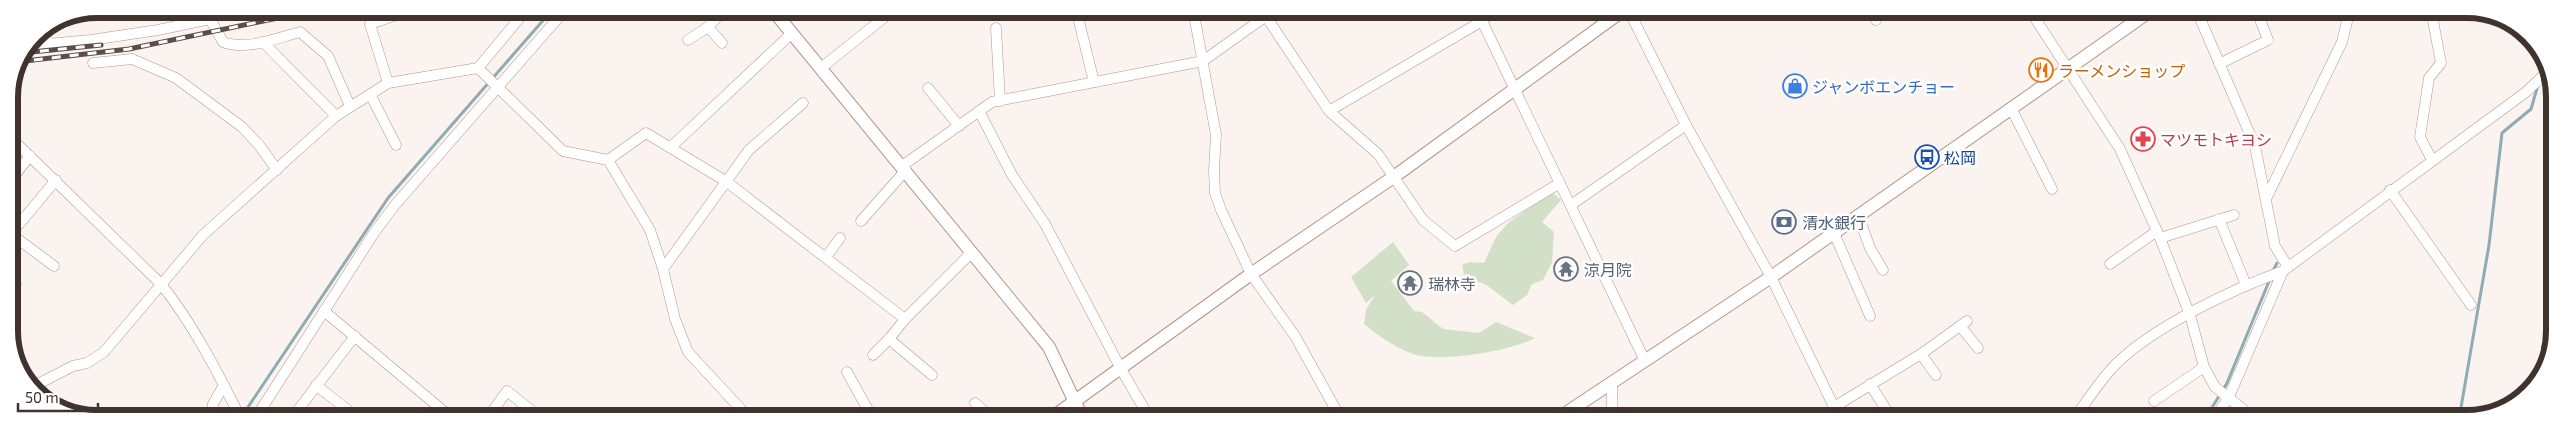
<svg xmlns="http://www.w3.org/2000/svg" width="2563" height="428" font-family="'Exo 2','Noto Sans JP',sans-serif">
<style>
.green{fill:#d1e0c7}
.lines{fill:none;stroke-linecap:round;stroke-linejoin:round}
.stream{stroke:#8fabb4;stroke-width:3}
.minor-casing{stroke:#b69587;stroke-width:11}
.tertiary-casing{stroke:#b69587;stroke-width:14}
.minor{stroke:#fff;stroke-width:10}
.tertiary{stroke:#fff;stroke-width:12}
.rail-casing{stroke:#5b4e49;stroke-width:5}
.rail{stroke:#fff;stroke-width:3;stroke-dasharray:9;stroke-linecap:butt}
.labels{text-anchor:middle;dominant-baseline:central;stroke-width:5;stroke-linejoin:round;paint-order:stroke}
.food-label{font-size:16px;fill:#c56008;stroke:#fff;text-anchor:start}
.shop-label{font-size:16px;fill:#366cbe;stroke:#fff;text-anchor:start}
.health-label{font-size:16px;fill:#be3a42;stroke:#fff;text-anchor:start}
.transit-label{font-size:16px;fill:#164399;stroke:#fff;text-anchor:start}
.service-label{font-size:16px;fill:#4e5e75;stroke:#fff;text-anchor:start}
.worship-label{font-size:16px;fill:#5b616d;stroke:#fff;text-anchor:start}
.rim{fill:none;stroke:#40332d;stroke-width:6}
</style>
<rect width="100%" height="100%" fill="#fbf3f0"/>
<g class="green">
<polygon points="1551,191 1561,200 1542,222 1554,232 1552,262 1543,280 1532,284 1527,295 1513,305 1485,284 1469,279 1464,274 1462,265 1470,262 1484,263 1496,237 1507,224"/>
<path d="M1393 242 1409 265 1391 281 1414 311 1422 312 1443 329 1479 333 1496 322 1535 338C1510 351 1440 363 1413 354 1394 347 1379 336 1364 324L1366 310 1375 295 1366 303 1351 277Z"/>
</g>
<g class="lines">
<g class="stream">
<polyline points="2273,271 2277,263"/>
<polyline points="242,416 388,198 553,9"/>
<polyline points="2205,419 2227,383 2270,279"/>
<polyline points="2459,419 2489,245 2502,133 2531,109 2538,85"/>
</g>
<g class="minor-casing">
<g id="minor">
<polyline points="1076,9 1094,82"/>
<polyline points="1193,9 1216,135 1214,170 1215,193 1221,210 1251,274 1295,336 1341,419"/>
<polyline points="1261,9 1329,111 1378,154 1423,220 1455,246 1560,183"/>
<polyline points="1628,9 1686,125 1771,277 1834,407 1842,419"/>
<polyline points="1870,9 1876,20"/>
<polyline points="2029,9 2120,149 2160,238 2190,315 2204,367 2215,387 2255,419"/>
<polyline points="2196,9 2255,146 2275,246 2288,267"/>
<polyline points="2431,10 2441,63 2429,78 2420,137 2432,160"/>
<path d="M210 19 223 42C247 51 277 38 300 32L328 56 350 106"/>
<polyline points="1482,21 1645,361"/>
<polyline points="996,28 1000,101"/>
<polyline points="40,31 50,44"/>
<polyline points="688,40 708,27"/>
<polyline points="263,42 336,116"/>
<polyline points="722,43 708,27 723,11 722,9"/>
<polyline points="26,46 91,40 158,30 210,19 221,9"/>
<polyline points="93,63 132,59 176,78 242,127 259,145 277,170"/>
<polyline points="2219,64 2268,40 2256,9"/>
<polyline points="478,68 563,151 608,160 650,230 663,269 675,319 688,352 750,419"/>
<polyline points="821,68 891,12"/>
<polyline points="388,83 370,24 414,9"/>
<polyline points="928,88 959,126"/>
<polyline points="370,94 396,145"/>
<polyline points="2011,108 2052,189"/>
<polyline points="979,111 1012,175 1045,224 1121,369 1150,419"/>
<polyline points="1329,111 1482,21 1496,9"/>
<path d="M9 136 161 284C193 324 218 373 241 419"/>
<polyline points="671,147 792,33"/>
<polyline points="608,160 646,133 727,182 905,319"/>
<polyline points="902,166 992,102 1203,61 1266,16"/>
<polyline points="10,181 30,156"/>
<polyline points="2390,190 2471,305"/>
<polyline points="2267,197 2342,42 2350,9"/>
<polyline points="1571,205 1686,125"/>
<polyline points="1858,215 1870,248 1883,270"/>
<polyline points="2219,219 2246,285"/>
<polyline points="861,221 906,170"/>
<polyline points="1834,233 1870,316"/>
<polyline points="11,234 54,266"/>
<polyline points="10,235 56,180"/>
<polyline points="2160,238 2234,215"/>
<polyline points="826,257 840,238"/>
<polyline points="2110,264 2157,231"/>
<polyline points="663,269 749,150 803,103"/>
<polyline points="11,279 16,283"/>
<polyline points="324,311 453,419"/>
<polyline points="1960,326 1978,348"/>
<polyline points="889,339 932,375"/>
<polyline points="1921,354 1936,375"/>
<polyline points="873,355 889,339 905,319 972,252"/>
<polyline points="847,372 873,419"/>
<polyline points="1612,382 1612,419"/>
<polyline points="1870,384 1892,419"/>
<polyline points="316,385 359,419"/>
<polyline points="32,387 73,366 87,363 104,352 203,235 336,116 388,83 478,68 518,20 524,9"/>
<polyline points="2154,401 2204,367"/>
<polyline points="975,403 993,419"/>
<polyline points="1834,407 1921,354 1967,321"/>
<polyline points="211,419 213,404 224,385"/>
<polyline points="255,419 374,233 395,205 566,9"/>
<polyline points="291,419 355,336"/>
<polyline points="487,419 507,391 542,419"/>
<path d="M2074 419C2087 401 2100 380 2116 364 2153 327 2233 289 2283 271L2526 92 2548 71"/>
<polyline points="2214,419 2229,397 2283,271"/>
</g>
</g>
<g class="tertiary-casing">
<g id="tertiary">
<polyline points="772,9 1049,347 1083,419"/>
<polyline points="1050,419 1251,274 1395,176 1625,9"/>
<polyline points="1557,419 1771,277 2153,9"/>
</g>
</g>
<use href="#minor" class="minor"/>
<use href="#tertiary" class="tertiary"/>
<g class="rail-casing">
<g id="rail">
<polyline points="22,53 101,45"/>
<polyline points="16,62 129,49 321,9"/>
</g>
</g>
<use href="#rail" class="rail"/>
</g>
<defs>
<g id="restaurant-ring" transform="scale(1.25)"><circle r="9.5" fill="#fff" stroke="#e8710a" stroke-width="1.5"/><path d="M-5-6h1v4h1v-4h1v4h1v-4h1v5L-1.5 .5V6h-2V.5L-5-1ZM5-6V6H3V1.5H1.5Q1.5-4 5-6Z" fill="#e8710a"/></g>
<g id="shop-ring" transform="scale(1.25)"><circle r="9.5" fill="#fff" stroke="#3f7fe0" stroke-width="1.5"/><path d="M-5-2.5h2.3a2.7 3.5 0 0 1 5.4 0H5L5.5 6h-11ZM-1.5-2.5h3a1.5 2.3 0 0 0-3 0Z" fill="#3f7fe0"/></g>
<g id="pharmacy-ring" transform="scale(1.25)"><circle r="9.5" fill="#fff" stroke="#e0444e" stroke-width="1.5"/><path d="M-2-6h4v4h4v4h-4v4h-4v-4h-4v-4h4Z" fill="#e0444e"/></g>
<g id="bus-ring" transform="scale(1.25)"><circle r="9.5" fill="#fff" stroke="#1a4fb4" stroke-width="1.5"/><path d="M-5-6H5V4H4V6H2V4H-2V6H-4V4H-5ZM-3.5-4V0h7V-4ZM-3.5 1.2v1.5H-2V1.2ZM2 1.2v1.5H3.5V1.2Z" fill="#1a4fb4"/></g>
<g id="bank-ring" transform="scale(1.25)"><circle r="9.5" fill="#fff" stroke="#5c6f8a" stroke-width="1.5"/><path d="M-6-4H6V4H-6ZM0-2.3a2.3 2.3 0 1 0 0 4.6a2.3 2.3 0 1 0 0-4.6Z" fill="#5c6f8a"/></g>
<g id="temple-ring" transform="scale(1.25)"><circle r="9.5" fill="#fff" stroke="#6b7280" stroke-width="1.5"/><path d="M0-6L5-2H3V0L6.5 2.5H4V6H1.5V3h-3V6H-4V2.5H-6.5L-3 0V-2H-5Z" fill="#6b7280"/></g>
</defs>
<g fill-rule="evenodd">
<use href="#restaurant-ring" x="2041" y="70"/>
<use href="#shop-ring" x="1795" y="86"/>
<use href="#pharmacy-ring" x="2143" y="139"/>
<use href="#bus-ring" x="1927" y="157"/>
<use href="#bank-ring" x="1784" y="222"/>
<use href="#temple-ring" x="1566" y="269"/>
<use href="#temple-ring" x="1410" y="283"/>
</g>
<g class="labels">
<g class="food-label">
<text x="2058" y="70">ラーメンショップ</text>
</g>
<g class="shop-label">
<text x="1812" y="86">ジャンボエンチョー</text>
</g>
<g class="health-label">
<text x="2160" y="139">マツモトキヨシ</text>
</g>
<g class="transit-label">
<text x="1944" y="157">松岡</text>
</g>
<g class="service-label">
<text x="1802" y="222">清水銀行</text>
</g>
<g class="worship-label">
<text x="1584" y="269">涼月院</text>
<text x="1428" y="283">瑞林寺</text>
</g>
</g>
<path d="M0 0H2563V428H0ZM97 18H2467A79 79 0 0 1 2546 97V331A79 79 0 0 1 2467 410H97A79 79 0 0 1 18 331V97A79 79 0 0 1 97 18Z" fill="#fff" fill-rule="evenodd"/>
<path class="rim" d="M97 18H2467A79 79 0 0 1 2546 97V331A79 79 0 0 1 2467 410H97A79 79 0 0 1 18 331V97A79 79 0 0 1 97 18Z"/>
<path d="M18 403v8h80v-8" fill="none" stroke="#40332d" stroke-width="2.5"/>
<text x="25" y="403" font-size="15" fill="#40332d" stroke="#ffffff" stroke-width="4" paint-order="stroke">50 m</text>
</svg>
